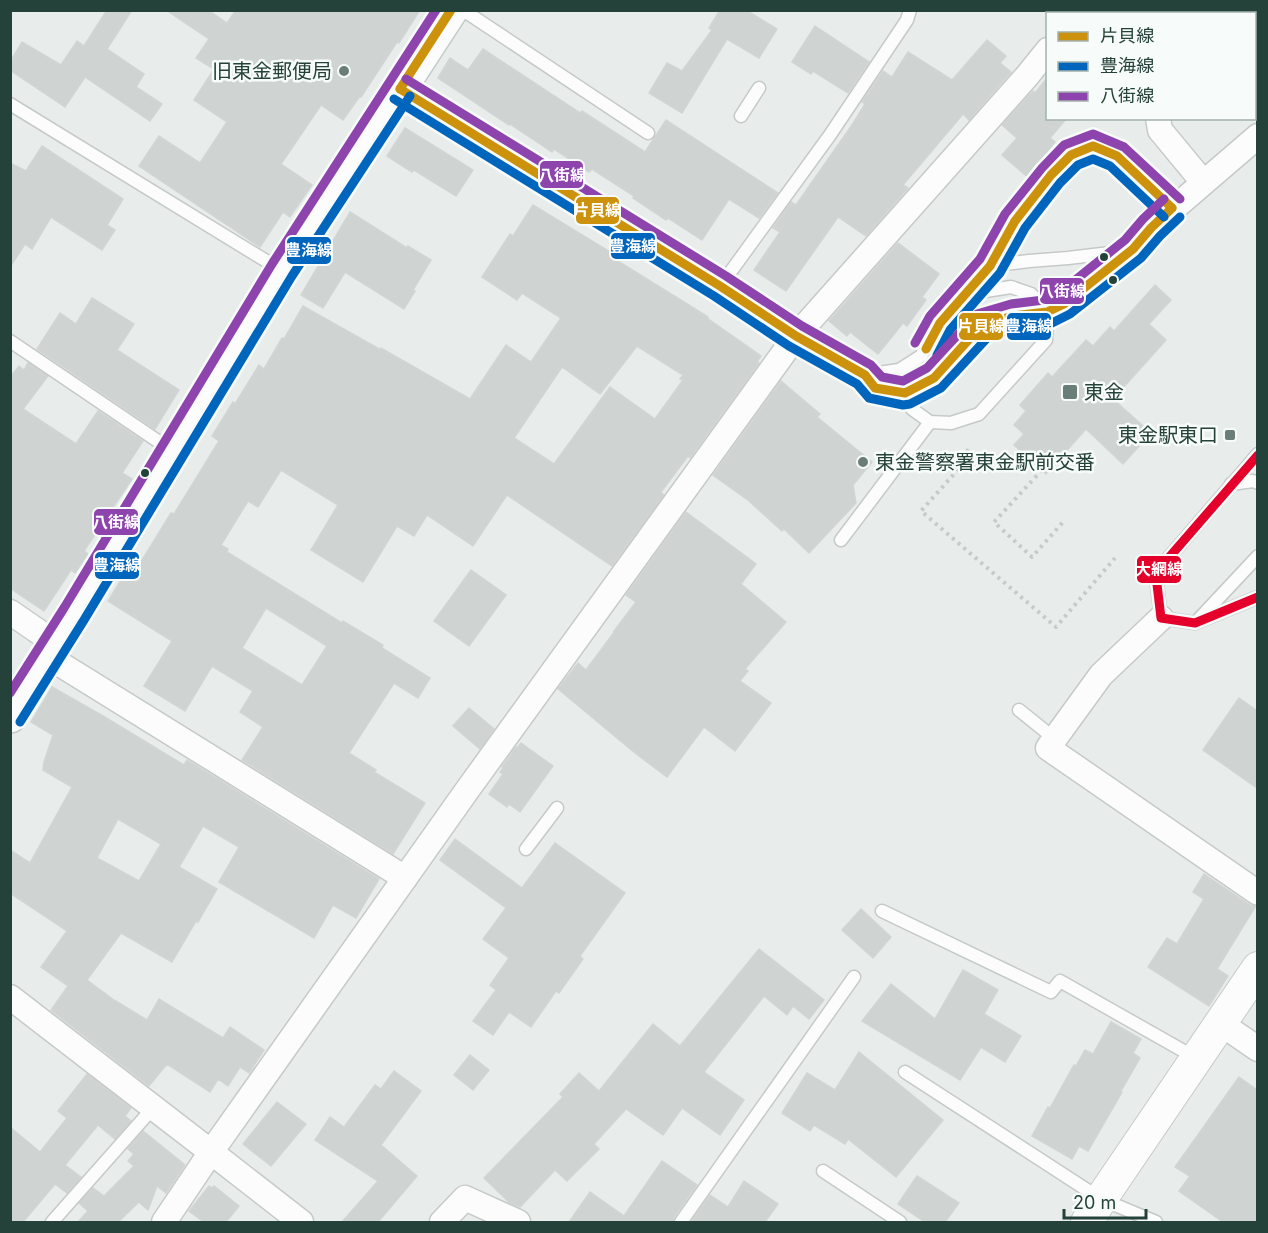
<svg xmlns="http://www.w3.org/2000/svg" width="1268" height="1233" font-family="Inter,'Noto Sans JP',sans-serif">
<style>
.building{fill:#cfd4d2;stroke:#d1d6d4;stroke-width:1.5;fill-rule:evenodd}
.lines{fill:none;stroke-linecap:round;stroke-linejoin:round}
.service-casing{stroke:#c5cac8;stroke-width:15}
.minor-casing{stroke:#c5cac8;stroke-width:27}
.tertiary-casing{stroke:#c5cac8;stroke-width:34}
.secondary-casing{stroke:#c3cbc8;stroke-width:36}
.path{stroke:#c3ccca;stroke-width:4;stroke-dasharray:3 4.5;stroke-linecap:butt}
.service{stroke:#fcfcfc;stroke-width:12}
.minor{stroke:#fcfcfc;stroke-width:24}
.tertiary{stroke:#fcfcfc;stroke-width:32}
.secondary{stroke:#fcfcfc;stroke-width:33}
.bus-1-casing{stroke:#f7fbf9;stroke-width:14}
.bus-2-casing{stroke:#f7fbf9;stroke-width:14}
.bus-3-casing{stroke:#f7fbf9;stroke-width:14}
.bus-4-casing{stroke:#f7fbf9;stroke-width:14}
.bus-1{stroke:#cd920c;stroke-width:9}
.bus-2{stroke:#0065bd;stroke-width:9}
.bus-3{stroke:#8e44ad;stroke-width:9}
.bus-4{stroke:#e4002b;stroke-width:9}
.poi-dot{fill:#697e78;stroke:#f7fbf9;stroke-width:2}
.bus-dot{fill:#24423a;stroke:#f7fbf9;stroke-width:2}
.labels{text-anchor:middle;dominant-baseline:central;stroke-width:5;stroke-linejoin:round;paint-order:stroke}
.poi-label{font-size:20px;fill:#24423a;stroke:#f7fbf9;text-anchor:end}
.line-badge{stroke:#f7fbf9;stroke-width:2}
.badge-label{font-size:16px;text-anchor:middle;font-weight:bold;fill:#fff}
</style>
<rect width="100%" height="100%" fill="#e8edeb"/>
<g class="building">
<polygon points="107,10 132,10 107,49 144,74 136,87 162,104 150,121 85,77 65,107 10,70 10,62 22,42 61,65 77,41 84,46"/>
<polygon points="166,10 208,10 227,23 236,10 420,10 399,43 397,42 361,97 360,96 343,120 321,105 281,164 312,185 290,217 283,212 260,247 139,166 159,136 200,163 227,122 194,100 214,69 196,58 209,39"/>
<polygon points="720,10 746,10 777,29 759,58 727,39 682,113 649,93 667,63 682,71 712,30 709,28"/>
<polygon points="815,26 869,62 848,93 813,71 811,74 792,62"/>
<polygon points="987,40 1006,56 1000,63 1011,72 969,120 963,114 903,185 908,188 866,236 838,217 786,291 754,270 780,232 773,228 791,202 796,205 852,125 865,104 862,102 883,71 892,77 908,52 952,80"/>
<polygon points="483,49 580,113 582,111 645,152 666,120 778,193 759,218 729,199 702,240 668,218 666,220 633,198 634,196 592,169 589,172 554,149 552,152 510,124 509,125 438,78 450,58 468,70"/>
<polygon points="1047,78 1047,118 1067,118 1050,138 1055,142 1042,159 1045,161 1030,179 1002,155 1017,138 1002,125 1033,91 1035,93"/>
<polygon points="405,128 473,170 456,196 414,170 412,172 387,156"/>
<polygon points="42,146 123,199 107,225 115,230 102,250 51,217 32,249 25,244 10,267 10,163 26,171"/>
<path d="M533 205 615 255 613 258 708 317 707 318 761 356 757 362 759 363 690 458 688 456 661 492 664 495 612 566 507 495 473 546 427 515 414 536 397 526 363 582 311 550 338 505 281 470 258 507 248 501 221 545 228 549 227 552 342 623 343 621 383 645 382 648 430 678 418 698 394 683 349 753 376 770 374 772 425 803 393 854 242 760 263 727 240 712 253 691 212 666 185 711 144 686 172 641 108 601 127 570H136L171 513 174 514 219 441 212 436 233 402 235 404 259 365 264 369 282 338 284 339 303 306 381 350V348L470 399 506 345 531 362 561 318 522 293 517 300 482 277 510 234 513 236ZM637 346 683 375 680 379 683 380 655 419 610 387 554 464 514 438 562 367 600 394ZM266 608 327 646 302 685 242 648Z"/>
<polygon points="350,212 407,248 408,246 431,260 413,290 415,291 404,309 345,272 323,308 301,295"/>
<polygon points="898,243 939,274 922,297 926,300 907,326 903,323 878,354 850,332 847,336 829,321"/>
<polygon points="1155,285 1171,300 1149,324 1166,340 1113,399 1151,433 1123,464 1086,429 1046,474 1014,445 1024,434 1014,425 1026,411 1020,405 1048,373 1052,377 1086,340 1093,346 1110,327 1114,331"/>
<polygon points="92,298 134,324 117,350 179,390 155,429 37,349 60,313 76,324"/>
<polygon points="28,363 48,376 23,409 76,444 98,411 143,441 122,473 132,479 84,551 88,554 75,573 71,570 44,611 10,588 10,377 19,366 24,370"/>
<polygon points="781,381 820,414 817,417 872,462 853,485 856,503 809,553 784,529 782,531 749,501 713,475"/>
<polygon points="686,512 756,564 741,584 786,622 745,669 748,671 740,681 771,703 735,751 704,727 667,777 635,753 558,689 578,663 586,670 615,631 614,631 636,602 626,595"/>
<polygon points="471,570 506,595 469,646 434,621"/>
<path d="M52 687 103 716 184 765 187 760 208 773 379 879 356 918 333 905 314 938 219 882 239 847 203 826 179 867 217 889 198 922 196 921 172 962 121 933 87 980 114 1000 147 1020 159 999 223 1038 230 1027 264 1050 249 1073 240 1067 228 1086 218 1079 210 1092 167 1064 149 1086 51 1010 68 986 41 967 67 931 10 893V850L30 863 72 787 43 770 44 762 53 735 31 722ZM118 819 161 844 139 881 97 858Z"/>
<polygon points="1239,698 1257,711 1257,788 1203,750"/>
<polygon points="469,708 494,729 480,749 453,726"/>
<polygon points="521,743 553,766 520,812 509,804 507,807 489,794 503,774 500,772 503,768 502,767 516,747 517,748"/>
<polygon points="455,839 522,888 555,843 625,893 580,956 583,959 559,993 556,991 531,1027 509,1012 493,1035 473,1021 496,990 490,985 509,958 483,939 506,908 440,860"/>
<polygon points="1204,874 1250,905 1255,907 1217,969 1228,976 1209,1006 1148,967 1167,938 1177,944 1204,899 1193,892"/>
<polygon points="861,909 891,937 873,958 842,930"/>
<polygon points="759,949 824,1000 809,1019 793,1006 787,1015 764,996 704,1072 744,1100 720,1135 682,1108 663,1135 626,1109 594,1144 599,1149 567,1181 555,1170 520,1207 510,1203 484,1178 563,1097 560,1094 579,1073 599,1091 653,1024 680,1046"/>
<polygon points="963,970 998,990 984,1014 1021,1036 1005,1062 981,1047 960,1080 862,1021 891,984 935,1019"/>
<polygon points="1111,1022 1141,1039 1133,1053 1140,1058 1121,1091 1122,1092 1088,1151 1079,1146 1072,1159 1032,1136 1048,1107 1050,1108 1074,1065 1076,1066 1085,1050 1093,1054"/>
<polygon points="859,1052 943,1120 896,1177 848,1139 845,1144 814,1125 810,1131 782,1113 807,1073 835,1090"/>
<polygon points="470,1055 489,1070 473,1090 454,1075"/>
<polygon points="394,1071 421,1091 381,1145 417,1176 378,1222 342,1222 378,1181 315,1140 330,1117 344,1127 375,1085 381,1089"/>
<polygon points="87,1074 131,1108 125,1116 131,1121 115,1139 98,1125 65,1165 81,1177 67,1193 55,1184 23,1222 10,1222 10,1127 40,1152 67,1118 58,1111"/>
<polygon points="1239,1077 1257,1090 1257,1222 1223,1222 1179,1191 1190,1176 1175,1167"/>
<polygon points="277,1102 306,1124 271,1166 243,1144"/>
<polygon points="143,1131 185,1165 166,1193 157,1186 148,1210 139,1202 118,1222 78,1222 88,1211 79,1203 93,1188 104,1196 134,1166 128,1161 134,1154 128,1149"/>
<polygon points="662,1161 697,1185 674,1217 673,1222 569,1222 590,1192 624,1216"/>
<polygon points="917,1176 959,1203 945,1222 925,1222 898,1204"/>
<polygon points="744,1181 778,1204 765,1222 691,1222 710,1195 728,1207"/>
<polygon points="209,1186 212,1188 214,1186 239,1206 226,1222 204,1222 189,1211"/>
</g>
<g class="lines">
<g class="service-casing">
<g id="service">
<polyline points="463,10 648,133"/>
<polyline points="10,104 281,270"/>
<polyline points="741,116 759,88"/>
<polyline points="1151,228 1133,249 1064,304 1047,312 1013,316 982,325 934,378 905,393 875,388 865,375 899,370 921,356 940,323 990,266 1015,221 1051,175 1071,155 1093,146 1117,156 1172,208"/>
<polyline points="990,266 1029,261 1068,258 1110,253 1142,233"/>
<polyline points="721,285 830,135 907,20 910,10"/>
<polyline points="10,341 171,450"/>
<polyline points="905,393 912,409 930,422 951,423 979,414 1046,340 1047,312 1031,294 1011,287 966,294"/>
<polyline points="1258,454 1159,569 1156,576 1161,618 1195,623 1258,597"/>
<polyline points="1231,484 1253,481 1258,483"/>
<polyline points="841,540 930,422"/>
<polyline points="1199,619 1258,556"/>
<polyline points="1019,710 1055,739"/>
<polyline points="526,849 557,808"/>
<polyline points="882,911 1051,992 1060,981 1196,1058"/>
<polyline points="905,1072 1101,1199 1156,1222"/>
<polyline points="823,1171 900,1222"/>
<polyline points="52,1222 153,1108"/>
<polyline points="681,1222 854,977"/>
</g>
</g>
<g class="minor-casing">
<g id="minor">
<polyline points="1075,14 1078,10"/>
<polyline points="1227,14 1229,10"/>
<polyline points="1158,118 1160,130 1203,182"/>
<polyline points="1151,228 1258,136"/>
<polyline points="10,612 55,643"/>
<polyline points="1161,618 1101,675 1048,748 1258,893"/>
<polyline points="47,656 405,878"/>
<polyline points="10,997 211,1152 301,1222"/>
<polyline points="1220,1023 1258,1049"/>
<polyline points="164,1222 211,1152 468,789 796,336 1027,76 1048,50"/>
<polyline points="442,1222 465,1198 518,1222"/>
</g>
</g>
<g class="tertiary-casing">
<polyline id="tertiary" points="1087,1222 1101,1199 1258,968"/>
</g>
<g class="secondary-casing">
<g id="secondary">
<polyline points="400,89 720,286 796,336 865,375"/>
<polyline points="10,716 74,614 282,270 451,10"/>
</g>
</g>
<g class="path">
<polyline points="968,449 963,464 921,511 1056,627 1115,558"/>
<polyline points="1042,470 994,522 1032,557 1064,521"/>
</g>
<use href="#service" class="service"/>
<use href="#minor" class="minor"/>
<use href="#tertiary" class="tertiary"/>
<use href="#secondary" class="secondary"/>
<g class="bus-1-casing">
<g id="bus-1">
<polyline points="400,89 720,286 796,336 865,375 875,388 905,393 934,378 982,325 1013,316 1047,312 1064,304 1133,249 1151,228 1172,208"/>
<polyline points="400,89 451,10"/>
<polyline points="926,349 940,323 990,266 1015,221 1051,175 1071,155 1093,146 1117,156 1172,208"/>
</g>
</g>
<g class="bus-2-casing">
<g id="bus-2">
<polyline points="394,99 714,296 789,346 857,384 869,398 903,405 910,404 941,388 989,336 1015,328 1050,324 1070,314 1141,258 1160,236 1180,217"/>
<polyline points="937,355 950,330 1000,273 1025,228 1060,183 1078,165 1093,159 1110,166 1164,217"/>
<polyline points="20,722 84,620 292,276 410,96"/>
</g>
</g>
<g class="bus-3-casing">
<g id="bus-3">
<polyline points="406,79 726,276 802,326 871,365 882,377 903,381 927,368 977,314 1011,304 1044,300 1058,294 1125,240 1143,219 1164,199"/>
<polyline points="915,343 930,316 980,259 1005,214 1042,168 1064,145 1093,134 1124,147 1180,199"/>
<polyline points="10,693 64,608 272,264 436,10"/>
</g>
</g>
<g class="bus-4-casing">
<polyline id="bus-4" points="1258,455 1159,569 1156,576 1161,618 1195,623 1258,597"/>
</g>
<use href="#bus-1" class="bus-1"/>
<use href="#bus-2" class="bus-2"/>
<use href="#bus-3" class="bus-3"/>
<use href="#bus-4" class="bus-4"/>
</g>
<g class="poi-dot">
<circle cx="344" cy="71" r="6"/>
<rect x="1062" y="384" width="16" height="16" rx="3"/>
<rect x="1224" y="429" width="12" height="12" rx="3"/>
<circle cx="863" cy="462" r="6"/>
</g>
<g class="bus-dot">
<circle cx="1104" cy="257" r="5"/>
<circle cx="1113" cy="280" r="5"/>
<circle cx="145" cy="473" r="5"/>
</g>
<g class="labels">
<g class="poi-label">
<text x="332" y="71">旧東金郵便局</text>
<text x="1084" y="392" text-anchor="start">東金</text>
<text x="1218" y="435">東金駅東口</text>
<text x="875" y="462" text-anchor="start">東金警察署東金駅前交番</text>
</g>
</g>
<g class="line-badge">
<rect x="539" y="160" width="45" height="29" rx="6" fill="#8e44ad"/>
<rect x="575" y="196" width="45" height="29" rx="6" fill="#cd920c"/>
<rect x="610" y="232" width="46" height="28" rx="6" fill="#0065bd"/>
<rect x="286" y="236" width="46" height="29" rx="6" fill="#0065bd"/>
<rect x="1039" y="277" width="46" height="28" rx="6" fill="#8e44ad"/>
<rect x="958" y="312" width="46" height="29" rx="6" fill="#cd920c"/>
<rect x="1006" y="312" width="46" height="29" rx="6" fill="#0065bd"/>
<rect x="93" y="508" width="46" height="28" rx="6" fill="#8e44ad"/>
<rect x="94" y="551" width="46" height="29" rx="6" fill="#0065bd"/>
<rect x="1136" y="555" width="46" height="29" rx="6" fill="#e4002b"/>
</g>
<g class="badge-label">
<text x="562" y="181">八街線</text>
<text x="597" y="216">片貝線</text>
<text x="633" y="252">豊海線</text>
<text x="309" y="256">豊海線</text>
<text x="1062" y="297">八街線</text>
<text x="981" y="332">片貝線</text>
<text x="1029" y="332">豊海線</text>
<text x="116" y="528">八街線</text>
<text x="117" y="571">豊海線</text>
<text x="1159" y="575">大網線</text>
</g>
<rect width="1268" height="1233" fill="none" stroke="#24423a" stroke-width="24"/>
<rect x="1046" y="12" width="210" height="108" fill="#f7fbf9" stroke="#a3b1ad" stroke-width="1.5"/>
<rect x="1058" y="32" width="30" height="9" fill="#cd920c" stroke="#a3b1ad" stroke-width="1.5"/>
<text x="1100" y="42" font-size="18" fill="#24423a">片貝線</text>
<rect x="1058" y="62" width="30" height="9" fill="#0065bd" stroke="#a3b1ad" stroke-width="1.5"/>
<text x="1100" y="72" font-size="18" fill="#24423a">豊海線</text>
<rect x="1058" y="92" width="30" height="9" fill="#8e44ad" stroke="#a3b1ad" stroke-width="1.5"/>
<text x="1100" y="102" font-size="18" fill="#24423a">八街線</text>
<path d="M1064 1209v9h82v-9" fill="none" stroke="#24423a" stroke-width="3"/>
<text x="1073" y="1209" font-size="18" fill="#24423a" stroke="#f7fbf9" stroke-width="4.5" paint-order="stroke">20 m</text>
</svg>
